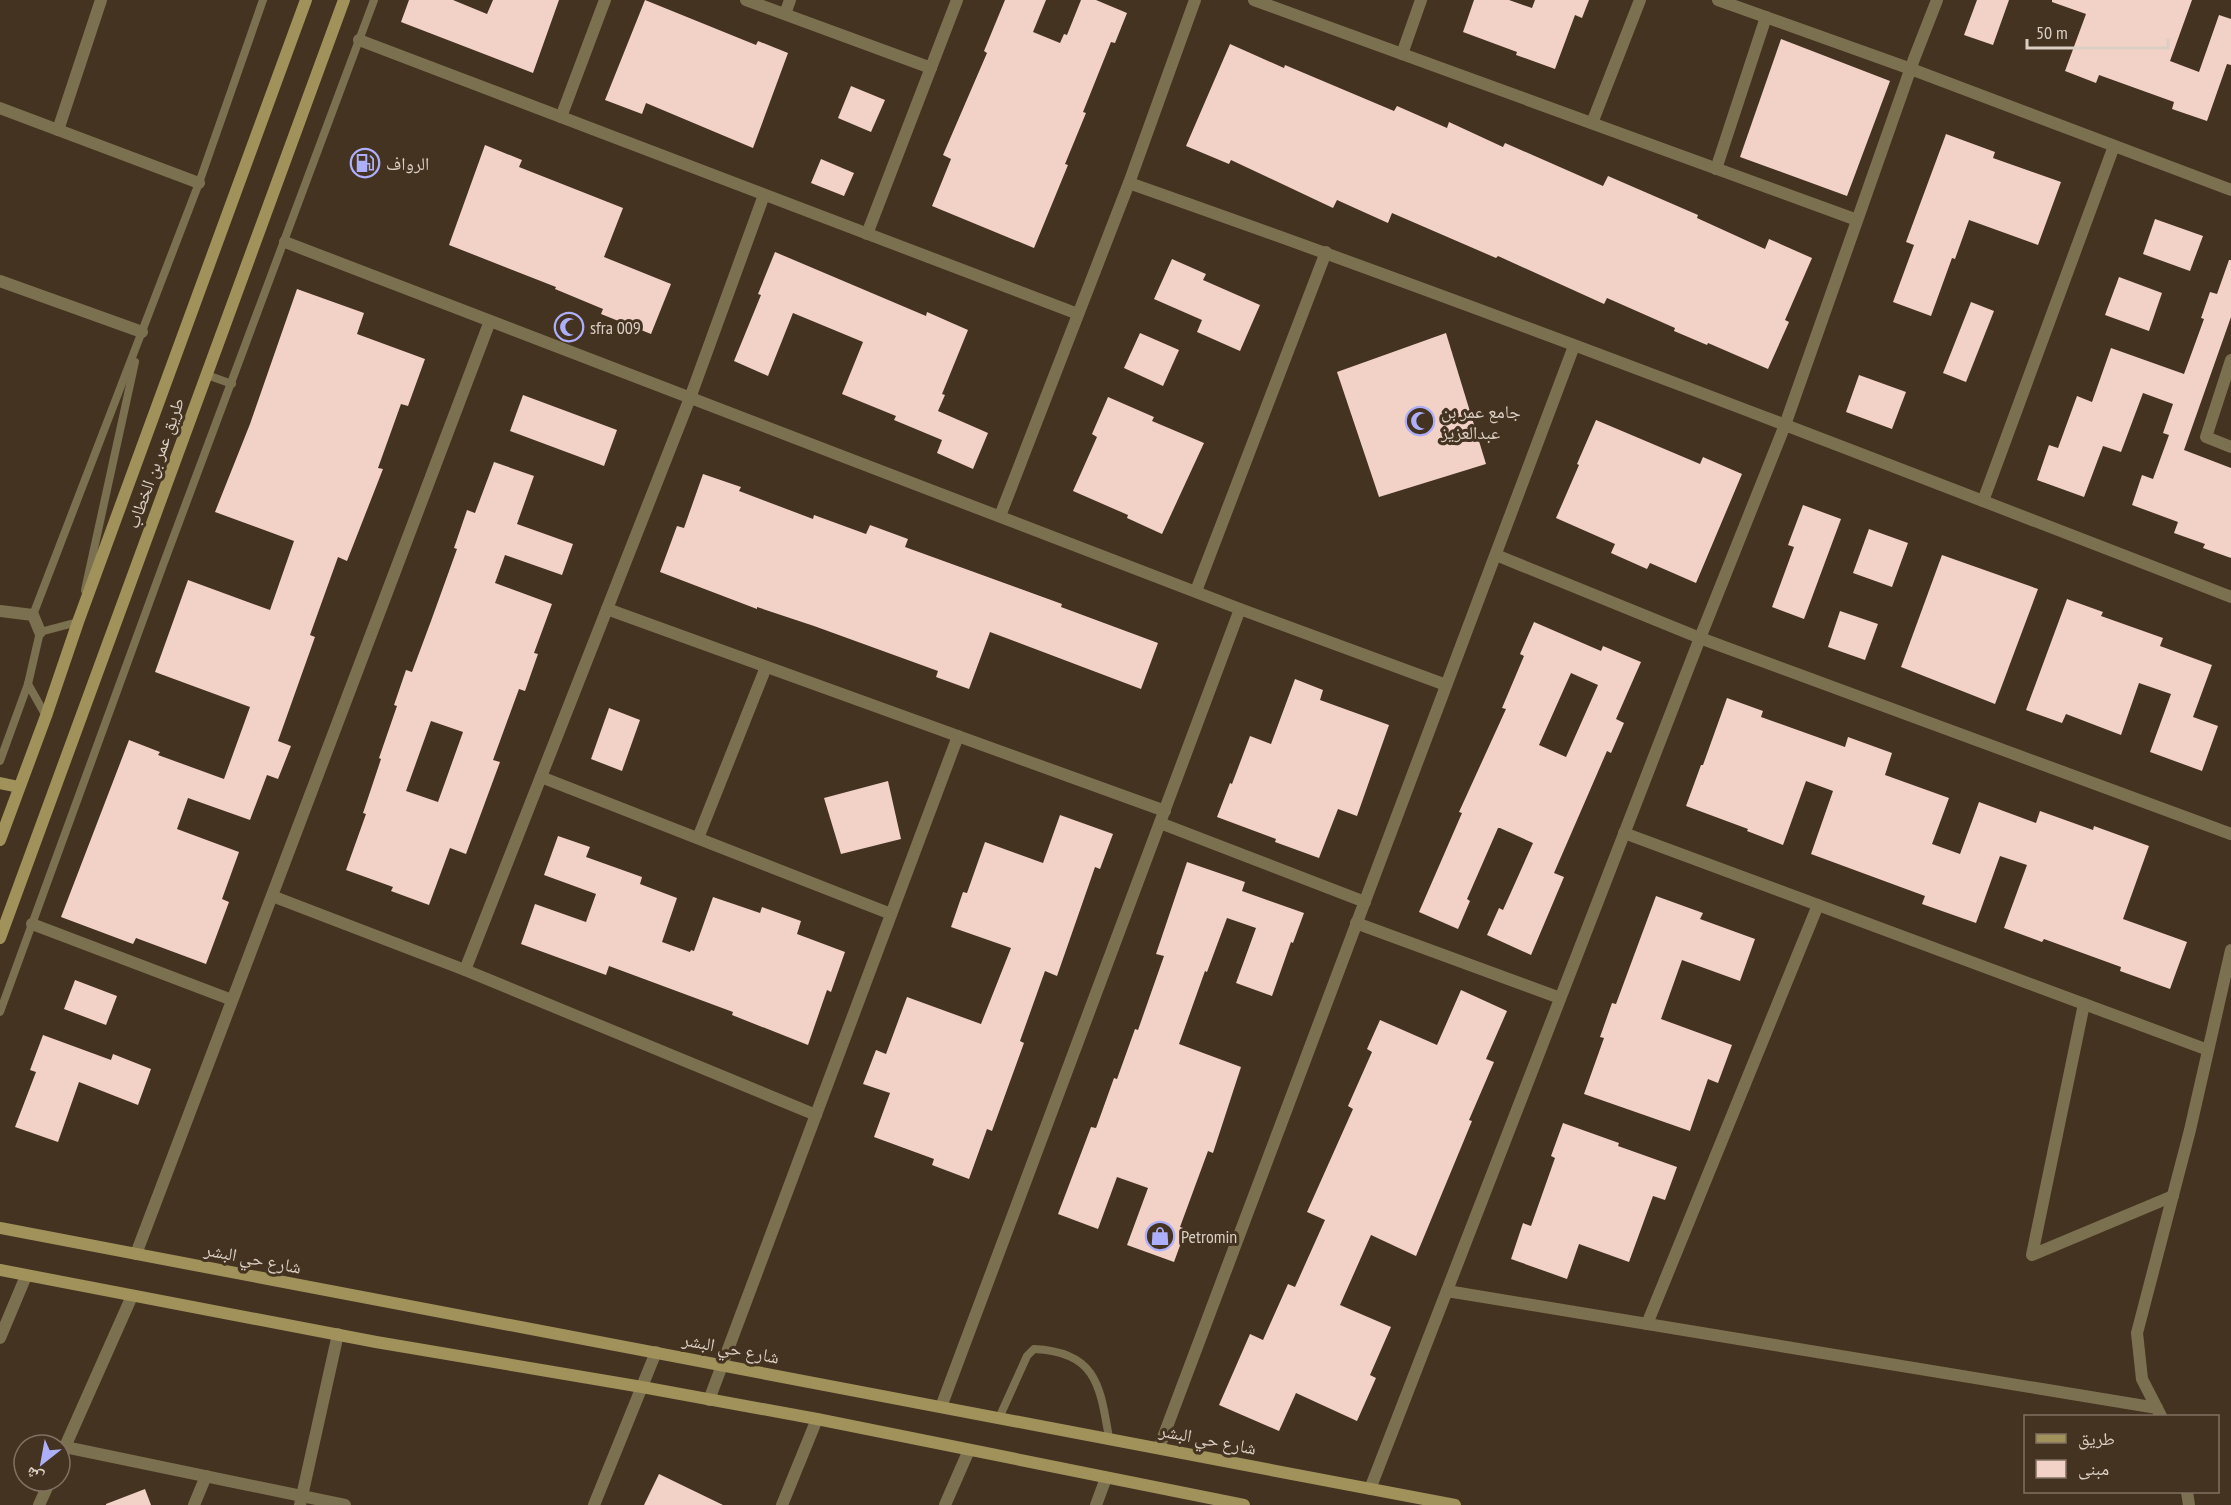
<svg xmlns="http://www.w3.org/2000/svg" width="2231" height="1505" font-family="'PT Sans Narrow','Noto Naskh Arabic',sans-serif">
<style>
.building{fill:#f2d1c7;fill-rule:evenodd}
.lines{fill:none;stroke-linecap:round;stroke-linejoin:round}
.lane{stroke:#7b7150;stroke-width:8}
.street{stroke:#7b7150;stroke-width:12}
.secondary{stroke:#a1925b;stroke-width:12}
.labels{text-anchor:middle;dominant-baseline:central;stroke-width:6;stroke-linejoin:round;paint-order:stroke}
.poi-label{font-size:18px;fill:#dbcfc4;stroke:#453321;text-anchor:start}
.street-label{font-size:18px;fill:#dbcfc4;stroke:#453321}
</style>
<rect width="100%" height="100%" fill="#453321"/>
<g class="building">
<polygon points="409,0 453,0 487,14 493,0 559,0 533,73 401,22"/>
<polygon points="645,0 756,45 758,41 788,53 753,148 646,103 642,114 605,100"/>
<polygon points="1005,0 1046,0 1033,32 1060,43 1064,34 1067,35 1081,0 1096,0 1127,13 1115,43 1111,42 1083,112 1086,113 1065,164 1068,165 1034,248 932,206 951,159 943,155 987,53 984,51"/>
<polygon points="1474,0 1509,0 1532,8 1535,0 1589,0 1582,18 1575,15 1555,69 1516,55 1517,52 1463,32"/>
<polygon points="1977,0 2009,0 1993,45 1964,35"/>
<polygon points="2052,0 2192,0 2170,61 2199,72 2219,15 2231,19 2231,65 2227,64 2207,121 2172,109 2174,102 2099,75 2096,83 2065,71 2086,14 2052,2"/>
<polygon points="1781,39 1890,81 1847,196 1740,157"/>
<polygon points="1230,44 1284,68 1285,65 1394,111 1397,106 1447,128 1449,122 1503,147 1505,143 1603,186 1608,176 1698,215 1697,218 1765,249 1769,239 1812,258 1785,320 1789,322 1768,369 1708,343 1707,345 1674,331 1675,328 1607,298 1604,304 1498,256 1496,258 1392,213 1388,223 1337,200 1333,208 1231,160 1229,164 1186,146"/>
<polygon points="851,86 885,100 871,132 838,118"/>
<polygon points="1946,134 1995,152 1993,158 2061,182 2038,245 1969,220 1955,259 1952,258 1931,316 1893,302 1914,245 1906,242"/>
<polygon points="485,145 522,160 519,167 623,208 604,257 671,284 651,334 601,314 603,309 555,289 556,287 449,245"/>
<polygon points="821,159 854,173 844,196 811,183"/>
<polygon points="2155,219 2203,236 2190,271 2143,254"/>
<polygon points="775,252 926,316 927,312 968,330 942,394 945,395 938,411 988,433 973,469 937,453 942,440 894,420 896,416 842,394 863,342 793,313 768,376 734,361 761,295 758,294"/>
<polygon points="1172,259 1206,274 1203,280 1260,305 1240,351 1197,332 1202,320 1154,299"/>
<polygon points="2229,260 2231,260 2231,317 2184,450 2231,468 2231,558 2203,548 2205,544 2174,533 2178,522 2132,505 2142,475 2153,479 2169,435 2163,433 2173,404 2143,393 2121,452 2103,446 2084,497 2037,480 2049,445 2058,448 2077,396 2092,402 2111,348 2184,374 2204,319 2201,318 2210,292 2217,294"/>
<polygon points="2119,277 2162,293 2149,331 2105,315"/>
<polygon points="297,289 364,313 357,334 425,359 408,406 401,404 378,468 383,469 347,561 338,557 310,635 315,637 278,741 291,746 278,779 267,775 250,820 188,798 177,829 239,852 222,899 229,902 206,964 136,938 133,944 61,917 129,740 160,752 158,755 224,779 250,707 155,672 188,580 270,610 294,541 215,512 250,424"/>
<polygon points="1971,302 1994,311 1966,382 1943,373"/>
<polygon points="1140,333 1179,350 1163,386 1124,368"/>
<polygon points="1446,333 1486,464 1379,497 1337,372"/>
<polygon points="1859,375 1906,392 1892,429 1846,412"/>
<polygon points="523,395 617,430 604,466 510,431"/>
<polygon points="1108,397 1154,417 1152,421 1204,443 1162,534 1127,518 1128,515 1073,491 1097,437 1092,434"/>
<polygon points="1596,420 1700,464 1703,457 1742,474 1696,583 1650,563 1647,569 1611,553 1615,544 1556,518 1579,465 1577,464"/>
<path d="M494 462 534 476 517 524 573 544 562 575 505 555 495 583 552 604 534 653 538 654 525 691 519 689 493 760 500 762 466 854 450 848 429 905 391 891 393 887 346 870 366 814 363 813 381 759 379 758 397 706 394 705 406 670 412 672 431 621 457 549 454 548 467 510 475 513ZM431 721 463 732 438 802 406 791Z"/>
<polygon points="703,474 741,487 739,491 813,519 814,515 866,534 870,525 908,539 905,547 1062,604 1061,607 1158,643 1141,689 990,632 969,689 936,677 938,671 814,626 757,607 757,609 660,572 677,526 684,528"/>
<polygon points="1803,505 1841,519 1804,619 1772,607 1794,547 1788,545"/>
<polygon points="1869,529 1908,543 1892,587 1853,573"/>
<polygon points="1942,555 2038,589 1995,704 1901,667"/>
<polygon points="2067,599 2103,612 2101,616 2163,638 2160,646 2212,665 2193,717 2218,726 2202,771 2150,752 2171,694 2139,683 2121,735 2066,714 2062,723 2026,710"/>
<polygon points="1840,611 1878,624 1865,660 1828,647"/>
<path d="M1534 622 1601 651 1603 646 1641 662 1616 719 1624 723 1611 753 1607 751 1554 873 1564 877 1531 955 1487 935 1499 908 1503 910 1533 843 1500 828H1498L1467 899 1470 901 1458 929 1419 912 1462 813 1459 812 1506 709 1502 708 1524 656 1520 654ZM1571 673 1598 685 1566 757 1539 745Z"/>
<polygon points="1295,679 1323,690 1320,700 1389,725 1357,816 1338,809 1319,858 1275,842 1276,839 1217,817 1230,783 1232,784 1250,736 1271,744"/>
<polygon points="1727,698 1763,711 1761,717 1845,747 1848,737 1892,753 1885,775 1949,798 1932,844 1960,854 1979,802 2036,823 2040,811 2093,830 2094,826 2149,846 2123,919 2187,942 2170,989 2120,971 2121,967 2044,939 2042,942 2004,928 2027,865 2000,856 1976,923 1922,904 1925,896 1811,854 1833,791 1806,781 1783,845 1747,831 1748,829 1686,806 1701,765 1703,765"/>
<polygon points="609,708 640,720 622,771 591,759"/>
<polygon points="888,781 901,839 841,854 824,798"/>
<polygon points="1060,815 1113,834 1100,869 1095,867 1057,976 1045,971 1020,1041 1024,1043 992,1131 987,1129 969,1179 932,1165 934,1159 874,1137 890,1093 863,1084 876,1050 886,1054 907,997 981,1024 1011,948 951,927 963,892 967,893 985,842 1043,863"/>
<polygon points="558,836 590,847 586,857 642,877 640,884 677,898 662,942 690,952 691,950 694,951 713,897 760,913 762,907 801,921 797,934 845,952 831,992 827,990 808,1045 732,1015 733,1012 609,966 606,975 521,944 535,904 586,922 596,894 544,875"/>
<polygon points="1187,862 1245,882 1242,891 1304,913 1293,943 1291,942 1272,996 1236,983 1256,928 1227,918 1207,972 1205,971 1179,1044 1241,1067 1213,1153 1208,1151 1180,1227 1186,1229 1174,1262 1127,1245 1148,1188 1117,1177 1098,1229 1058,1214 1091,1127 1096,1128 1114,1078 1117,1079 1135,1029 1138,1030 1164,956 1156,954"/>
<polygon points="1656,896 1703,913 1700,919 1755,939 1740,981 1682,960 1661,1019 1732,1045 1718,1083 1708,1079 1690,1131 1584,1094 1604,1038 1600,1037 1612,1003 1616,1004"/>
<polygon points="75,980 117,996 106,1025 64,1009"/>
<polygon points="1461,990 1507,1011 1486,1059 1494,1062 1469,1120 1472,1121 1416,1256 1371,1235 1340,1305 1391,1327 1370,1375 1376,1378 1357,1421 1296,1393 1279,1431 1219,1405 1250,1334 1263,1340 1288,1284 1295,1287 1325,1220 1307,1212 1353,1109 1348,1106 1372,1052 1367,1049 1380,1020 1437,1045"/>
<polygon points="43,1035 111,1060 113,1054 151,1069 138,1105 79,1082 58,1142 15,1127 36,1072 30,1070"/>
<polygon points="1563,1123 1619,1143 1618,1146 1677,1167 1665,1200 1653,1196 1629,1262 1579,1244 1567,1279 1511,1259 1523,1223 1531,1226 1555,1158 1551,1156"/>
<polygon points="659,1474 723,1505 644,1505"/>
<polygon points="145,1489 151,1505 106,1505 106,1504"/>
</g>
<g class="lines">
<g class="lane">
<polyline points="207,375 232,384"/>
<polyline points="85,590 135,362"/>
<polyline points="33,615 199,183 263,0"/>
<polyline points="28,684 46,716"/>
<polyline points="0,761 28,684 40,632 78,622 78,620"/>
<polyline points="0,1012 163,565 374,0"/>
<path d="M999 1418 1027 1356 1034 1349C1097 1352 1100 1386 1109 1438"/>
</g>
<g class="street">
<polyline points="746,0 931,68"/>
<polyline points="1254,0 1857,220"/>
<polyline points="1718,0 1911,69 2231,190"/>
<polyline points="785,14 790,0"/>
<polyline points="359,40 1078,314"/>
<polyline points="1402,54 1421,0"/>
<polyline points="0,108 199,183"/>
<polyline points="561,117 605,0"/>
<polyline points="1592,123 1640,0"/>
<polyline points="58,130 101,0"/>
<polyline points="1716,169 1766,17"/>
<path d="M1129 183C1499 313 1865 455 2231 597"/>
<polyline points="867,234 957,0"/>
<polyline points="285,242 1240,609 1446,685"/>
<polyline points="0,281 142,332"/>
<polyline points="2231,360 2206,437 2231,447"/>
<polyline points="1983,501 2114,146"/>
<polyline points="1000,516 1129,183 1195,0"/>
<polyline points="1496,555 1700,638 2231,834"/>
<polyline points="1196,591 1326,252"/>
<polyline points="607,609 1165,811"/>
<polyline points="0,611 33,615 40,632"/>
<polyline points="541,777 891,914"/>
<polyline points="1160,823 1365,902"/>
<polyline points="1624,833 2208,1050"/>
<polyline points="698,838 766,667"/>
<polyline points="272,896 465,970 816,1115"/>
<polyline points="1356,923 1560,998"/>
<polyline points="32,924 232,1000"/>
<polyline points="465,970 690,398 764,195"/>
<polyline points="2084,1004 2032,1255 2173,1196"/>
<polyline points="136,1254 490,321"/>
<polyline points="1447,1291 2157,1408"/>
<polyline points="1647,1324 1818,905"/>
<polyline points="0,1338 26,1276"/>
<polyline points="709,1400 958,736"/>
<polyline points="941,1407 1240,609"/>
<polyline points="2161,1416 2142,1379 2137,1333 2190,1130 2231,950"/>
<polyline points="65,1447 345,1505"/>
<polyline points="1159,1448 1574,346"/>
<polyline points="60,1458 132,1296"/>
<polyline points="1370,1489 1700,638 1785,425 1914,59 1937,0"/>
<polyline points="2187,1492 2189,1505"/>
<polyline points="39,1505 50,1481"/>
<polyline points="194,1505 206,1476"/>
<polyline points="300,1505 338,1334"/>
<polyline points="594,1505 656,1352"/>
<polyline points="782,1505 817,1419"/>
<polyline points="945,1505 969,1450"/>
<polyline points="1096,1505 1106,1478"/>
</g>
<g class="secondary">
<polyline points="0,783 19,787"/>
<polyline points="0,840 46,716 78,622 306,0"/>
<polyline points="0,938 344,0"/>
<polyline points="0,1228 1455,1505"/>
<polyline points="0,1270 376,1342 642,1387 817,1419 1244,1505"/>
</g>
</g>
<defs>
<g id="fuel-ring" transform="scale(1.5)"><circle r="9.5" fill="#453321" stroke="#adaffb" stroke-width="1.5"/><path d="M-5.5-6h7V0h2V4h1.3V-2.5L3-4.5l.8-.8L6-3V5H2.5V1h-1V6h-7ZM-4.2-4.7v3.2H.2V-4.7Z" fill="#adaffb"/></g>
<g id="mosque-ring" transform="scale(1.5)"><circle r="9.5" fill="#453321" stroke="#adaffb" stroke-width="1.5"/><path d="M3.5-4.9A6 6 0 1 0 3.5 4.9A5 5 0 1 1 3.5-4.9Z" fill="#adaffb"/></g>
<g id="shop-ring" transform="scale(1.5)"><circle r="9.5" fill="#453321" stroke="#adaffb" stroke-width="1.5"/><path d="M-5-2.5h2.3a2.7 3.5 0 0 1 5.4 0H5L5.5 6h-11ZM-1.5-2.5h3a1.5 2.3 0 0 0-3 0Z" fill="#adaffb"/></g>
</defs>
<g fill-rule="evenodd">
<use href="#fuel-ring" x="365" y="163"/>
<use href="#mosque-ring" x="569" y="327"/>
<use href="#mosque-ring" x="1420" y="421"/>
<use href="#shop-ring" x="1160" y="1236"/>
</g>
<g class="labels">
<g class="poi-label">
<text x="386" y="163">الرواف</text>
<text x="590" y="327">sfra 009</text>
<text x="1441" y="411">جامع عمر بن<tspan x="1441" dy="21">عبدالعزيز</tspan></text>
<text x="1181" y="1236">Petromin</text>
</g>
<g class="street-label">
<text transform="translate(155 463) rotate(-70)">طريق عمر بن الخطاب</text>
<text transform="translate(253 1258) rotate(11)">شارع حي البشر</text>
<text transform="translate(731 1348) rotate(11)">شارع حي البشر</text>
<text transform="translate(1208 1439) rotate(11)">شارع حي البشر</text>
</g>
</g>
<rect x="2024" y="1415" width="195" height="78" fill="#453321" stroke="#817162" stroke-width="1.5"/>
<rect x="2036" y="1434" width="30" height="9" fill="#a1925b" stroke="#817162" stroke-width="1.5"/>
<text x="2078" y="1445" font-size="18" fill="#dbcfc4">طريق</text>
<rect x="2036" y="1460" width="30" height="18" fill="#f2d1c7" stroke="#817162" stroke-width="1.5"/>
<text x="2078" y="1475" font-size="18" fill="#dbcfc4">مبنى</text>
<g transform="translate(42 1463) rotate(211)"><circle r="28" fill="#453321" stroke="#817162" stroke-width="1.5"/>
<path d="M0-4.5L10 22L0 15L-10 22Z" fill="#adaffb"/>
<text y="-9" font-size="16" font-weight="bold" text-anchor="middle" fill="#dbcfc4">ش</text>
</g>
<path d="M2027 39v9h141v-9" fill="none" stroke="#dbcfc4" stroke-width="3"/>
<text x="2036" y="39" font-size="18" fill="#dbcfc4" stroke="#453321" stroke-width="4.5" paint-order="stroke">50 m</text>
</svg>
